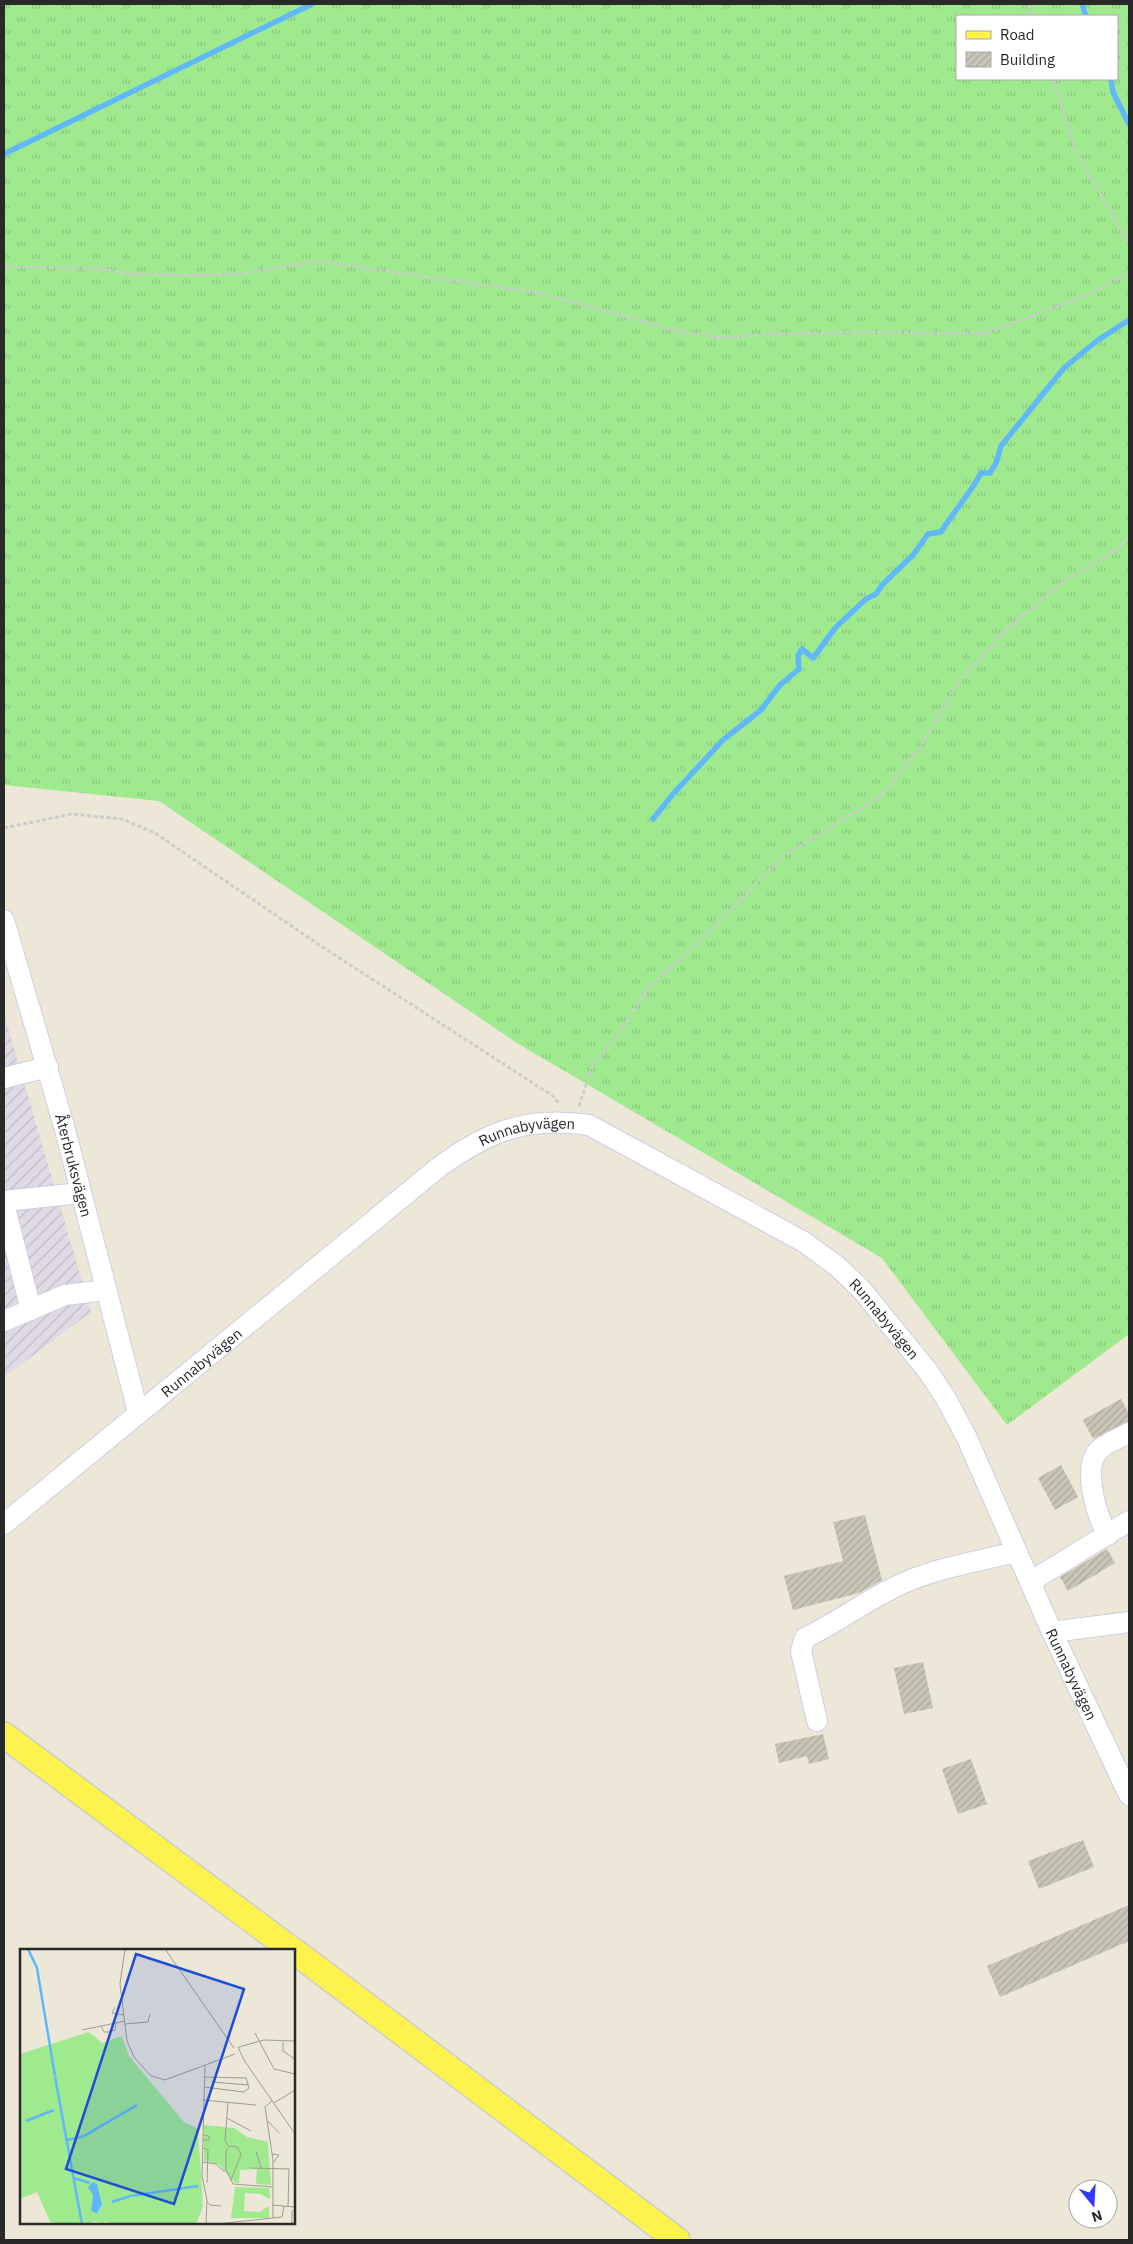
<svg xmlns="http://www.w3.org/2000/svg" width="1133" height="2244" font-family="'IBM Plex Sans',sans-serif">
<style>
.industrial{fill:url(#industrial-furrows)}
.grass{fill:url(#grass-tufts);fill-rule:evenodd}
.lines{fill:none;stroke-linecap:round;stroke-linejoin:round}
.stream{stroke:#60b8fa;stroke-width:5.5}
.building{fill:url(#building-hatch)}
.minor-casing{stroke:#cecee3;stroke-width:22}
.major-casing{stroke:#ccc;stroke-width:28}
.path{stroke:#ccc;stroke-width:3;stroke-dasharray:4 2.5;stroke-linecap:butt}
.minor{stroke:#fff;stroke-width:20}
.major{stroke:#fef24c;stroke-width:25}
.labels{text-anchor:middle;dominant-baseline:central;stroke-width:4.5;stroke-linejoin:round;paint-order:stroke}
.street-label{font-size:15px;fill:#292929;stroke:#fff}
.inset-river{fill:none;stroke:#60b8fa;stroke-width:2.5}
.inset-road{fill:none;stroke:#9f9b92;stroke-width:1}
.view{fill:#1d4ed8;fill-opacity:0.15;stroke:#1d4ed8;stroke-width:2.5}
.inset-edge{fill:none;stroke:#292929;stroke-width:2.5}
</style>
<defs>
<pattern id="industrial-furrows" width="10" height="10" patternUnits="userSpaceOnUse" patternTransform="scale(1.25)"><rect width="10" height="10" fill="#dfdae4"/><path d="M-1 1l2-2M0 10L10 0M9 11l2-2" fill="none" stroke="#bfbbc4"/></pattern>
<pattern id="grass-tufts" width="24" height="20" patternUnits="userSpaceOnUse" patternTransform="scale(1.25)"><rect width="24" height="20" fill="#9fe98f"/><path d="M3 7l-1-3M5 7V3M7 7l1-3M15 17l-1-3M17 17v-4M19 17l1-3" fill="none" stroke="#89c87b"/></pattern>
<pattern id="building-hatch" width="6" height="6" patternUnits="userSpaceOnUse" patternTransform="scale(1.25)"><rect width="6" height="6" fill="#c8c4b8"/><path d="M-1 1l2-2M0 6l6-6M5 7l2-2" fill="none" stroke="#aca89e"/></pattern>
</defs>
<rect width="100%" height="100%" fill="#ede7d8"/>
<polygon class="industrial" points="4,1014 91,1312 4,1377"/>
<path class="grass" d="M4 4H1129V1334L1007 1425 882 1258 517 1043 159 801 4 785ZM957 16H1117V79H957Z"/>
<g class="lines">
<g class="stream">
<polyline points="1082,4 1086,16"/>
<polyline points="1111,79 1113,92 1129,124"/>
<polyline points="4,154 312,4"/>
<path d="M653 819 673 794 723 740 761 710 780 685 799 669 798 656 802 649 813 658 836 627 866 599 876 594 882 585 913 555 928 534 941 532C954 511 970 494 981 473H990L996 463 1001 446 1064 368 1098 340 1129 320"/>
</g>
</g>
<g class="building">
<polygon points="1121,1399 1129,1414 1129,1421 1093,1439 1083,1420"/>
<polygon points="1061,1465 1078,1497 1055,1510 1038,1478"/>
<polygon points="865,1515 882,1580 859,1593 793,1610 784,1576 843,1561 833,1522"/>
<polygon points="1107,1549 1115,1563 1068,1591 1060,1577"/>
<polygon points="923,1662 933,1708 904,1714 894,1668"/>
<polygon points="823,1734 829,1759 809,1764 807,1756 779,1763 775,1744"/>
<polygon points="971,1759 987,1804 958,1814 942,1769"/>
<polygon points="1083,1840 1094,1867 1039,1889 1028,1861"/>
<polygon points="1129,1905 1129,1941 1000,1997 987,1966"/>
</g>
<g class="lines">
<g class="minor-casing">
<g id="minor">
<path id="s1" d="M4 920 64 1126 138 1412"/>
<polyline points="4,1078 48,1067"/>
<polyline points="4,1201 81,1193"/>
<polyline points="4,1204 31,1310"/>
<polyline points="4,1321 65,1295 106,1290"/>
<path id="s2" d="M4 1524 439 1167C489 1131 526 1116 589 1125L804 1242 837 1266 861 1289 927 1370 945 1397 966 1436 1052 1632 1129 1795"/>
<path d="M1108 1535C1097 1517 1082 1469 1098 1451 1105 1443 1120 1438 1129 1433"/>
<polyline points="1030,1582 1129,1521"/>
<polyline points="1052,1632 1129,1622"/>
<path d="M817 1721 801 1651 805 1638C836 1623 864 1602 895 1587 933 1568 976 1562 1016 1552"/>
</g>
</g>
<g class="major-casing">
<g id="major">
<polyline points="4,1735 292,1950"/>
<polyline points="294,1951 677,2240"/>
</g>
</g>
<g class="path">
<polyline points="1029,4 1031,16"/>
<polyline points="1053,79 1075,149 1129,245"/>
<polyline points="4,267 95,268 132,274 198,275 239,274 318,261 539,293 678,331 722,338 768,334 858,332 988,333 1092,293 1129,272"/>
<polyline points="4,828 72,814 122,819 155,833 321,946 553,1096 560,1105"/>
<polyline points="579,1106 593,1064 616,1037 649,987 708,933 782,857 881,796 921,745 960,680 1010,626 1064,581 1118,549 1129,536"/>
</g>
<use href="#minor" class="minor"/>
<use href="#major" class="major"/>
</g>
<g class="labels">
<g class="street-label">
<text stroke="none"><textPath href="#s2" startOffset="660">Runnabyvägen</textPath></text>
<text stroke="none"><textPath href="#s1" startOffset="255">Återbruksvägen</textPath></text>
<text stroke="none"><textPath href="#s2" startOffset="1080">Runnabyvägen</textPath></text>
<text stroke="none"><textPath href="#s2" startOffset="255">Runnabyvägen</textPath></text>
<text stroke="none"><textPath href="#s2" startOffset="1484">Runnabyvägen</textPath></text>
</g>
</g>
<g transform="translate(20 1949)">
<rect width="275" height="275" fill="#ede7d8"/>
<path d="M69 83 82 94 102 87 109 107 164 173 178 180 183 257 176 275H92L86 272 82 275 74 272 70 275H31L17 243 0 250V105ZM78 239 82 255 78 264 71 258Z" fill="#9fe98f" fill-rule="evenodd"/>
<path d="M184 176 214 179 227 188 248 193 251 236 236 235 237 220 220 221 219 234H215L200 216 184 212ZM215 238 249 239 250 250 240 245 225 244 224 262 239 263 249 257V269H211Z" fill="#9fe98f"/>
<path d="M73 233 77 235 82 255 77 265 71 261 73 246 68 238Z" fill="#60b8fa"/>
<path class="inset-river" d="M8 0 17 19 35 127M35 128 62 275M6 172 34 161M47 191 64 187 117 156M54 229 70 234M92 253 110 247 178 237"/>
<path class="inset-road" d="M105 0 100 35 107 92 114 108 131 127 145 131 215 105M145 0 214 99M95 58 92 64 104 66M105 75 128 73 130 65M81 77 84 83H89L95 81 96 74M62 81 105 72M235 84 254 120 275 125M263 93V102L275 110M218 98 224 111 275 185M219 98 244 91 275 92M185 116 182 227 187 251 186 275M192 133 229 136M184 138 224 143 229 139 226 129 184 128M183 151 236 156M252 152 245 158 253 211V269L262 268 264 257M208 153 205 191 208 197M254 154 275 141M207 169 231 182M248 172 259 184M183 186 189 187V191H183M183 199 188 201 187 234M236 202 241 219M252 205 259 206 253 214M183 213 196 215 205 223M230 219 269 220 268 258M211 231 221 205 217 198 210 197 206 202V221L213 235 253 238M187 253 190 256 201 257M252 256 275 258M197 275 253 269M272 275V262H275"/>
<path class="view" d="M116 5 224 40 154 255 46 220Z"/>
<rect width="275" height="275" class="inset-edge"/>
</g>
<rect width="1133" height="2244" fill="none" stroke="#292929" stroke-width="10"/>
<rect x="956" y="15" width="162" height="65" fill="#ffffff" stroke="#a9a9a9"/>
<rect x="966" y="31" width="25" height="8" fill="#fef24c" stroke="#a9a9a9"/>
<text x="1000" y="40" font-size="15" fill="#292929">Road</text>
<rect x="966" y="52" width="25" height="15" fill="url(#building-hatch)" stroke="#a9a9a9"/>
<text x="1000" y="65" font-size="15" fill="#292929">Building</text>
<g transform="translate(1093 2204) rotate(162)"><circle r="24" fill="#ffffff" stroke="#a9a9a9"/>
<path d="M0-4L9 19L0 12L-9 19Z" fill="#3338ff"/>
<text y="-8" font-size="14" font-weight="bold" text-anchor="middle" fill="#292929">N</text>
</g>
</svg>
